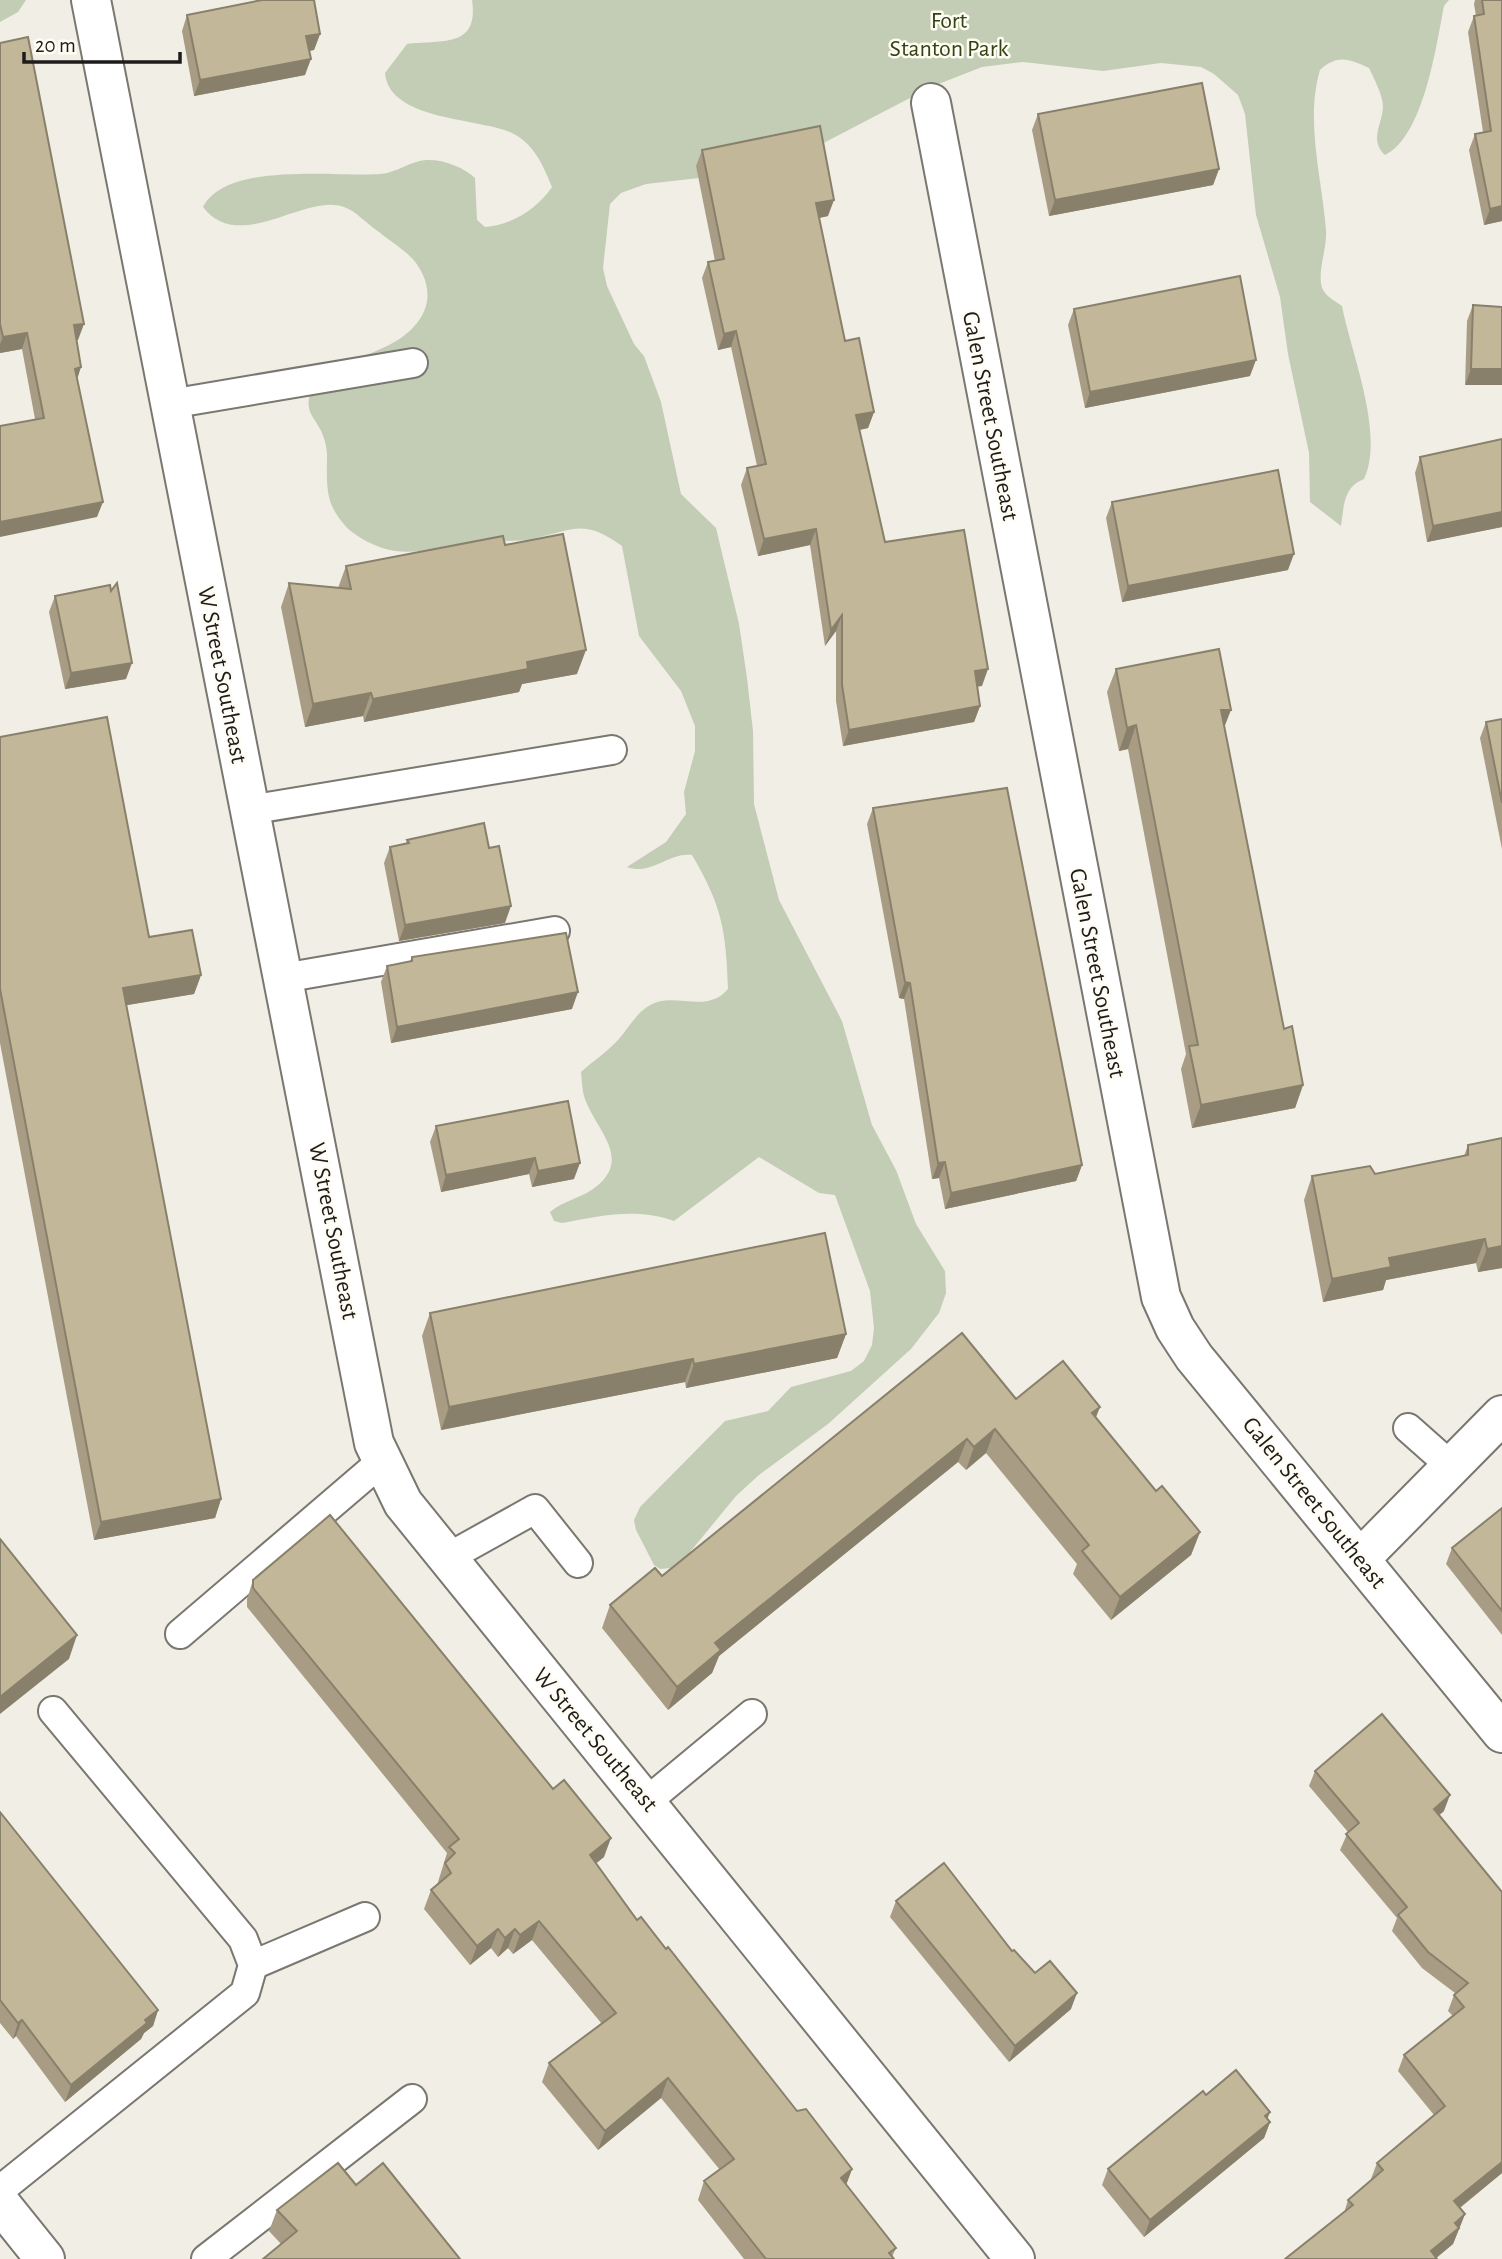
<svg xmlns="http://www.w3.org/2000/svg" width="1502" height="2259" font-family="'Alegreya Sans',sans-serif">
<style>
.green{fill:#c3cdb6}
.lines{fill:none;stroke-linecap:round;stroke-linejoin:round}
.lane-casing{stroke:#7a7770;stroke-width:32}
.street-casing{stroke:#7a7770;stroke-width:42}
.lane{stroke:#fff;stroke-width:28}
.street{stroke:#fff;stroke-width:38}
.wall{fill:#a89d84}
.shaded-wall{fill:#88806b}
.building{fill:#c3b799;stroke:#88806b;stroke-width:2}
.labels{text-anchor:middle;dominant-baseline:central;stroke-width:5;stroke-linejoin:round;paint-order:stroke}
.park-label{font-size:24px;fill:#324314;stroke:#fffcf3}
.street-label{font-size:24px;fill:#1e1c1a;stroke:#fffcf3}
</style>
<rect width="100%" height="100%" fill="#f1eee6"/>
<g class="green">
<polygon points="0,0 26,0 18,12 0,22"/>
<path d="M472 0H1449L1444 6C1436 46 1424 136 1385 155 1369 140 1382 125 1383 107 1383 95 1374 79 1369 68 1349 59 1338 54 1320 70 1305 121 1322 178 1326 230 1327 248 1319 266 1321 283 1322 295 1334 300 1342 306 1351 353 1385 434 1364 479 1343 487 1344 507 1341 526L1310 502 1309 453 1288 354 1280 297 1256 215 1245 114 1238 95 1214 74 1201 67 1161 63 1103 71 1023 62 982 67 931 87 814 148 697 167 699 178 646 184 621 193 610 204 603 268 607 286 634 344 644 356 661 402 681 494 716 528 739 624 747 678 753 731 754 804 779 900 842 1021 872 1125 896 1170 916 1224 945 1271 946 1293 939 1313 911 1349 828 1424 759 1475 736 1496 686 1557 671 1568 660 1569 654 1565 636 1530 634 1520 640 1507 725 1421 768 1411 791 1387 851 1371 864 1361 872 1345 874 1328 870 1291 835 1195 819 1193 759 1157 674 1221C638 1207 599 1216 562 1223L554 1221 550 1212C564 1200 583 1198 597 1186 632 1158 595 1128 585 1099 582 1091 582 1080 581 1072 593 1061 607 1052 618 1040 627 1030 636 1014 647 1007 673 989 705 1016 728 989 726 930 722 906 692 855 669 852 651 876 627 867L666 842 686 814 684 792 695 751V726L681 691 639 636 622 546C583 518 574 530 532 539 513 543 493 539 474 542 424 549 396 564 352 532 342 524 332 510 329 497 326 484 327 468 327 454 324 410 289 421 324 367 347 361 368 356 389 345 422 328 441 298 416 263 407 251 391 242 379 232 368 225 356 211 344 207 306 192 239 255 203 207 226 161 337 177 380 174 396 173 411 161 426 160 442 159 464 167 475 178L477 220 485 227C512 225 537 209 552 187 543 165 534 143 510 132 476 118 389 120 385 73L407 44C443 40 479 48 472 0Z"/>
</g>
<g class="lines">
<g class="lane-casing">
<g id="lane">
<polyline points="170,404 413,363"/>
<polyline points="249,810 612,750"/>
<polyline points="283,978 555,931"/>
<polyline points="1408,1428 1452,1467"/>
<polyline points="447,1558 535,1509 578,1563"/>
<polyline points="180,1634 381,1462"/>
<polyline points="646,1802 752,1714"/>
<polyline points="253,1965 365,1917"/>
<polyline points="0,2190 245,1993 253,1965 243,1939 53,1711"/>
<polyline points="206,2259 412,2099"/>
</g>
</g>
<g class="street-casing">
<g id="street">
<polyline points="91,0 374,1443 403,1503 1015,2259"/>
<polyline points="931,103 1161,1297 1175,1328 1194,1357 1502,1733"/>
<polyline points="1360,1559 1502,1415"/>
<polyline points="0,2203 45,2259"/>
</g>
</g>
<use href="#lane" class="lane"/>
<use href="#street" class="street"/>
</g>
<g class="wall">
<polygon points="1475,0 1502,0 1502,221 1484,225 1469,150 1475,134 1483,132 1468,32 1474,16 1476,16 1474,4"/>
<polygon points="187,15 320,34 314,50 309,51 305,75 194,96 182,31"/>
<polygon points="0,43 78,340 76,340 77,379 97,517 35,419 22,349 0,353"/>
<polygon points="1038,114 1219,169 1213,185 1049,216 1032,130"/>
<polygon points="702,150 828,216 819,218 845,341 874,412 868,428 859,430 885,542 982,686 977,686 980,706 974,722 843,746 836,701 836,631 825,646 810,545 758,556 741,485 747,468 757,466 731,347 718,350 702,278 708,262 715,261 696,166"/>
<polygon points="1473,305 1502,307 1465,385 1467,321"/>
<polygon points="1074,309 1250,376 1085,408 1068,325"/>
<polygon points="1502,439 1502,527 1427,542 1415,473 1420,457"/>
<polygon points="1112,502 1288,570 1122,602 1106,518"/>
<polygon points="505,545 577,674 522,684 519,692 364,722 363,716 305,727 281,607 289,583 338,588 346,566"/>
<polygon points="55,596 126,679 65,689 49,612"/>
<polygon points="1116,669 1224,728 1284,1029 1303,1085 1295,1108 1192,1128 1181,1069 1186,1054 1128,749 1119,751 1107,692"/>
<polygon points="1502,719 1502,849 1480,738 1486,722"/>
<polygon points="0,737 149,937 201,975 194,994 126,1005 221,1499 215,1518 94,1540 0,1043"/>
<polygon points="873,808 1082,1165 1076,1181 945,1209 939,1178 932,1179 904,999 899,998 867,824"/>
<polygon points="407,840 505,923 399,941 384,863 390,847 406,843"/>
<polygon points="412,957 572,1009 391,1043 381,982 387,966 410,961"/>
<polygon points="568,1101 574,1179 532,1187 529,1174 441,1192 430,1142 436,1126"/>
<polygon points="1468,1145 1502,1268 1478,1272 1476,1263 1386,1280 1383,1290 1323,1302 1304,1200 1312,1176 1375,1174 1464,1156"/>
<polygon points="430,1313 846,1334 837,1358 686,1388 685,1382 441,1430 422,1336"/>
<polygon points="1016,1399 1096,1417 1156,1491 1200,1532 1191,1555 1111,1620 1073,1574 1077,1564 986,1453 966,1470 958,1462 719,1656 712,1673 668,1710 602,1628 610,1605 662,1576"/>
<polygon points="1502,1508 1502,1635 1446,1564 1452,1548"/>
<polygon points="253,1580 604,1857 596,1863 637,1920 797,2111 852,2169 846,2185 896,2248 892,2257 894,2259 744,2259 698,2200 704,2181 720,2170 661,2098 598,2150 542,2082 549,2063 602,2024 532,1940 513,1954 508,1948 498,1957 491,1948 470,1965 424,1909 431,1890 438,1883 438,1882 447,1853 247,1607 247,1599"/>
<polygon points="1315,1771 1444,1811 1439,1815 1502,2173 1460,2208 1465,2214 1453,2244 1436,2258 1344,2213 1348,2200 1372,2180 1371,2179 1377,2163 1434,2115 1398,2071 1404,2055 1453,2016 1448,2011 1454,1995 1455,1993 1422,1968 1392,1931 1397,1918 1340,1850 1348,1832 1309,1786"/>
<polygon points="0,1812 158,2010 153,2026 144,2033 141,2039 65,2102 16,2036 13,2039 0,2023"/>
<polygon points="896,1901 1012,1951 1071,2009 1009,2062 890,1917"/>
<polygon points="1206,2095 1268,2119 1270,2122 1264,2138 1144,2237 1102,2185 1108,2169"/>
<polygon points="356,2185 281,2244 269,2231 277,2210"/>
</g>
<g class="shaded-wall">
<polygon points="320,34 314,50 301,52 306,36"/>
<polygon points="311,59 305,75 194,96 200,80"/>
<polygon points="1219,169 1213,185 1049,216 1055,200"/>
<polygon points="834,200 828,216 810,220 816,203"/>
<polygon points="1502,206 1502,221 1484,225 1490,209"/>
<polygon points="84,324 78,340 68,341 74,325"/>
<polygon points="736,331 731,347 718,350 724,334"/>
<polygon points="27,333 22,349 0,353 0,344 3,337"/>
<polygon points="1256,360 1250,376 1085,408 1090,392"/>
<polygon points="81,367 76,383 75,369"/>
<polygon points="1471,369 1502,369 1502,385 1465,385"/>
<polygon points="874,412 868,428 850,432 856,415"/>
<polygon points="103,502 97,517 0,537 0,522"/>
<polygon points="1502,512 1502,527 1427,542 1433,526"/>
<polygon points="816,529 810,545 758,556 764,539"/>
<polygon points="1294,554 1288,570 1122,602 1128,586"/>
<polygon points="842,615 836,631 825,646 831,630"/>
<polygon points="586,650 577,674 522,684 519,692 364,722 373,699 527,662"/>
<polygon points="132,663 126,679 65,689 71,673"/>
<polygon points="988,669 982,686 969,688 975,671"/>
<polygon points="371,693 363,716 305,727 313,704"/>
<polygon points="980,706 974,722 843,746 849,730"/>
<polygon points="1221,710 1231,710 1222,733"/>
<polygon points="1136,725 1128,749 1119,751 1127,728"/>
<polygon points="511,906 505,923 399,941 405,925"/>
<polygon points="201,975 194,994 116,1007 123,988"/>
<polygon points="905,982 910,983 904,999 899,998"/>
<polygon points="578,992 572,1009 391,1043 397,1027"/>
<polygon points="1303,1085 1295,1108 1192,1128 1201,1105"/>
<polygon points="535,1158 529,1174 441,1192 446,1175"/>
<polygon points="945,1162 939,1178 932,1179 938,1163"/>
<polygon points="580,1163 574,1179 532,1187 538,1171"/>
<polygon points="1082,1165 1076,1181 945,1209 951,1193"/>
<polygon points="1485,1239 1476,1263 1386,1280 1383,1290 1323,1302 1332,1279 1389,1258"/>
<polygon points="1502,1246 1502,1268 1478,1272 1487,1249"/>
<polygon points="846,1334 837,1358 686,1388 694,1364"/>
<polygon points="693,1359 685,1382 441,1430 449,1407"/>
<polygon points="1100,1407 1091,1430 1092,1413"/>
<polygon points="995,1429 986,1453 966,1470 974,1447"/>
<polygon points="967,1439 958,1462 719,1656 712,1673 668,1710 677,1687 715,1643"/>
<polygon points="221,1499 215,1518 94,1540 101,1522"/>
<polygon points="1200,1532 1191,1555 1111,1620 1120,1597"/>
<polygon points="77,1635 69,1659 0,1714 0,1697"/>
<polygon points="1450,1795 1444,1811 1428,1825 1434,1809"/>
<polygon points="611,1838 604,1857 583,1874 590,1855"/>
<polygon points="539,1921 532,1940 513,1954 520,1935"/>
<polygon points="498,1929 491,1948 470,1965 477,1946"/>
<polygon points="515,1929 508,1948 498,1957 505,1938"/>
<polygon points="1077,1993 1071,2009 1009,2062 1015,2046"/>
<polygon points="158,2010 153,2026 144,2033 141,2039 65,2102 71,2085"/>
<polygon points="22,2020 16,2036 13,2039 18,2023"/>
<polygon points="668,2078 661,2098 598,2150 605,2131"/>
<polygon points="1270,2112 1265,2125 1270,2122 1264,2138 1144,2237 1150,2220 1265,2116"/>
<polygon points="1502,2162 1502,2173 1448,2217 1454,2201"/>
<polygon points="852,2169 845,2188 841,2178"/>
<polygon points="1465,2214 1453,2244 1435,2259 1431,2251 1455,2223"/>
</g>
<g class="building">
<polygon points="262,0 314,0 320,34 306,36 311,59 200,80 187,15"/>
<polygon points="1482,0 1502,0 1502,206 1490,209 1475,134 1491,131 1474,16 1484,14"/>
<polygon points="28,37 84,324 74,325 81,367 75,369 103,502 0,522 0,426 44,418 27,333 3,337 0,324 0,43"/>
<polygon points="1202,83 1219,169 1055,200 1038,114"/>
<polygon points="820,126 834,200 816,203 845,341 859,338 868,383 874,412 856,415 885,542 964,530 988,669 975,671 980,706 849,730 842,685 842,615 831,630 816,529 764,539 747,468 766,464 736,331 724,334 708,262 724,259 702,150"/>
<polygon points="1240,276 1256,360 1090,392 1074,309"/>
<polygon points="1473,305 1502,307 1502,369 1471,369"/>
<polygon points="1502,439 1502,512 1433,526 1420,457"/>
<polygon points="1278,470 1294,554 1128,586 1112,502"/>
<polygon points="563,534 586,650 527,662 528,669 373,699 371,693 313,704 289,583 351,589 346,566 503,536 505,545"/>
<polygon points="117,583 132,663 71,673 55,596 110,585 111,591"/>
<polygon points="1219,649 1231,710 1221,710 1284,1029 1292,1026 1303,1085 1201,1105 1189,1046 1198,1045 1136,725 1127,728 1116,669"/>
<polygon points="107,717 149,937 192,930 201,975 123,988 221,1499 101,1522 0,989 0,737"/>
<polygon points="1502,719 1502,803 1486,722"/>
<polygon points="1007,788 1082,1165 951,1193 945,1162 938,1163 910,983 905,982 873,808"/>
<polygon points="484,823 489,848 499,846 511,906 405,925 390,847 409,843 407,840"/>
<polygon points="566,933 578,992 397,1027 387,966 412,961 412,957"/>
<polygon points="568,1101 580,1163 538,1171 535,1158 446,1175 436,1126"/>
<polygon points="1502,1138 1502,1246 1487,1249 1485,1239 1389,1258 1391,1267 1332,1279 1312,1176 1370,1166 1375,1174 1468,1155 1468,1145"/>
<polygon points="825,1233 846,1334 694,1364 693,1359 449,1407 430,1313"/>
<polygon points="962,1333 1016,1399 1063,1361 1100,1407 1092,1413 1156,1491 1162,1486 1200,1532 1120,1597 1082,1551 1089,1545 995,1429 974,1447 967,1439 715,1643 721,1650 677,1687 610,1605 655,1568 662,1576"/>
<polygon points="1502,1508 1502,1611 1452,1548"/>
<polygon points="330,1515 553,1789 564,1780 611,1838 590,1855 637,1920 641,1917 666,1949 668,1947 797,2111 806,2109 852,2169 841,2178 896,2248 889,2253 894,2259 766,2259 704,2181 734,2159 668,2078 605,2131 549,2063 616,2013 539,1921 520,1935 515,1929 505,1938 498,1929 477,1946 431,1890 451,1873 445,1863 455,1853 449,1847 459,1839 253,1588 253,1580"/>
<polygon points="0,1539 77,1635 0,1697"/>
<polygon points="1382,1714 1450,1795 1434,1809 1502,1892 1502,2162 1454,2201 1465,2214 1455,2223 1459,2228 1431,2251 1437,2259 1285,2259 1353,2205 1348,2200 1383,2170 1377,2163 1445,2106 1404,2055 1464,2007 1454,1995 1468,1983 1428,1952 1398,1915 1407,1907 1346,1834 1359,1823 1315,1771"/>
<polygon points="0,1812 158,2010 145,2020 147,2023 71,2085 22,2020 18,2023 0,2000"/>
<polygon points="944,1863 1012,1951 1014,1950 1035,1973 1050,1961 1077,1993 1015,2046 896,1901"/>
<polygon points="1236,2070 1270,2112 1265,2116 1270,2122 1150,2220 1108,2169 1203,2091 1206,2095"/>
<polygon points="338,2163 356,2185 383,2163 460,2259 263,2259 297,2231 277,2210"/>
</g>
<g class="labels">
<g class="park-label">
<text x="949" y="21">Fort<tspan x="949" dy="28">Stanton Park</tspan></text>
</g>
<g class="street-label">
<text transform="translate(990 416) rotate(79)">Galen Street Southeast</text>
<text transform="translate(222 675) rotate(79)">W Street Southeast</text>
<text transform="translate(1097 973) rotate(79)">Galen Street Southeast</text>
<text transform="translate(333 1231) rotate(79)">W Street Southeast</text>
<text transform="translate(1314 1503) rotate(51)">Galen Street Southeast</text>
<text transform="translate(595 1740) rotate(50)">W Street Southeast</text>
</g>
</g>
<path d="M24 52v10h156v-10" fill="none" stroke="#1e1c1a" stroke-width="3.5"/>
<text x="35" y="52" font-size="21" fill="#1e1c1a" stroke="#fffcf3" stroke-width="5" paint-order="stroke">20 m</text>
</svg>
